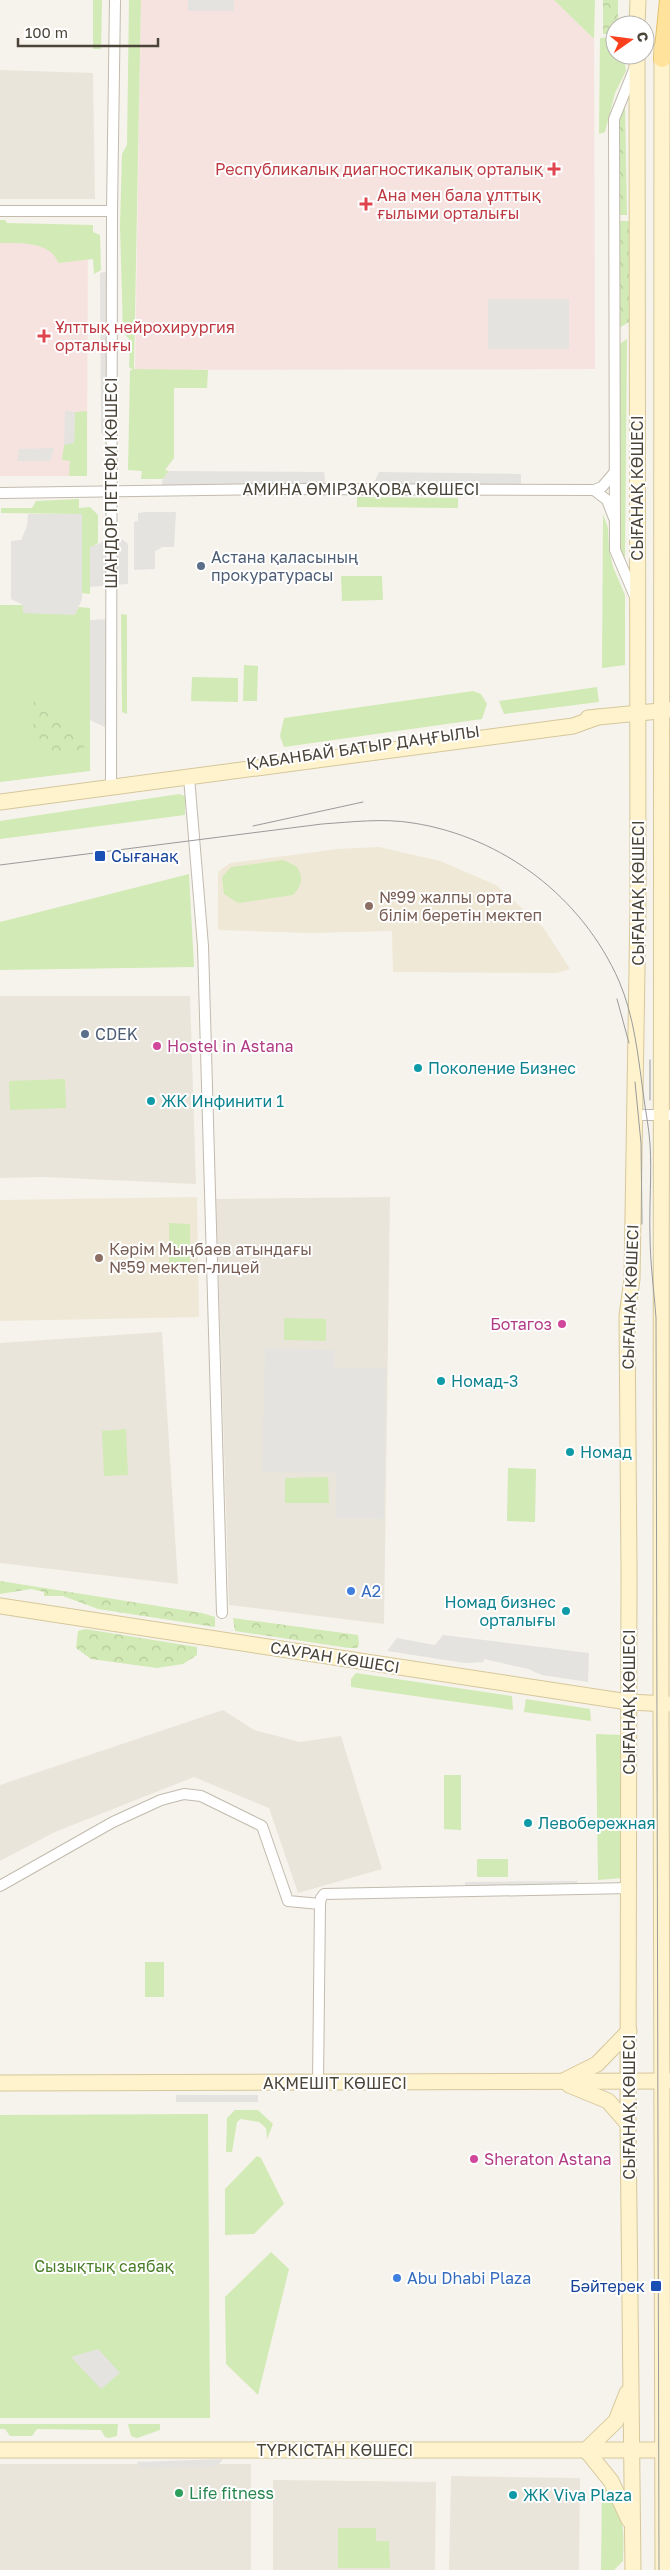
<svg xmlns="http://www.w3.org/2000/svg" width="670" height="2570" font-family="'Golos Text',sans-serif">
<style>
.residential{fill:#eae5da}
.education{fill:#efe8d6}
.medical{fill:#f6e3e0}
.green{fill:#d2eab5}
.forest{fill:url(#forest-crowns)}
.parking{fill:#e5e3e0}
.lines{fill:none;stroke-linecap:round;stroke-linejoin:round}
.street-casing{stroke:#c2bbae;stroke-width:12}
.secondary-casing{stroke:#d6c79b;stroke-width:17}
.primary-casing{stroke:#e6c16a;stroke-width:18}
.street{stroke:#fff;stroke-width:10}
.secondary{stroke:#fff3cd;stroke-width:15}
.primary{stroke:#ffe39c;stroke-width:16}
.tram{stroke:#9a9a9a;stroke-width:1}
.health-dot{fill:#e0444e;stroke:#fff;stroke-width:2}
.service-dot{fill:#5c6f8a;stroke:#fff;stroke-width:2}
.transit-dot{fill:#1a4fb4;stroke:#fff;stroke-width:2}
.education-dot{fill:#8d6e63;stroke:#fff;stroke-width:2}
.hotel-dot{fill:#d1479c;stroke:#fff;stroke-width:2}
.culture-dot{fill:#0f9aa8;stroke:#fff;stroke-width:2}
.shop-dot{fill:#3f7fe0;stroke:#fff;stroke-width:2}
.leisure-dot{fill:#2e9e5b;stroke:#fff;stroke-width:2}
.labels{text-anchor:middle;dominant-baseline:central;stroke-width:4;stroke-linejoin:round;paint-order:stroke}
.health-label{font-size:16px;fill:#be3a42;stroke:#fff;text-anchor:start}
.street-label{font-size:16px;fill:#4b4439;stroke:#fff}
.service-label{font-size:16px;fill:#4e5e75;stroke:#fff;text-anchor:start}
.transit-label{font-size:16px;fill:#164399;stroke:#fff;text-anchor:start}
.education-label{font-size:16px;fill:#785e54;stroke:#fff;text-anchor:start}
.hotel-label{font-size:16px;fill:#b23c85;stroke:#fff;text-anchor:start}
.culture-label{font-size:16px;fill:#0d838f;stroke:#fff;text-anchor:start}
.shop-label{font-size:16px;fill:#366cbe;stroke:#fff;text-anchor:start}
.park-label{font-size:16px;fill:#4a7f2a;stroke:#fff}
.leisure-label{font-size:16px;fill:#27864d;stroke:#fff;text-anchor:start}
</style>
<defs>
<pattern id="forest-crowns" width="20" height="18" patternUnits="userSpaceOnUse" patternTransform="scale(1.25)"><rect width="20" height="18" fill="#d2eab5"/><path d="M2 6a3 3 0 1 1 6 0M12 15a3 3 0 1 1 6 0" fill="none" stroke="#b6ca9c"/></pattern>
</defs>
<rect width="100%" height="100%" fill="#f6f3ec"/>
<g class="residential">
<polygon points="0,70 93,73 95,199 0,199"/>
<polygon points="0,996 190,996 196,1184 44,1177 0,1178"/>
<polygon points="390,1197 384,1624 229,1605 216,1199"/>
<polygon points="162,1332 178,1584 0,1563 0,1343"/>
<polygon points="223,1710 254,1730 300,1742 341,1736 382,1869 298,1893 269,1808 194,1777 55,1832 0,1861 0,1785"/>
<rect x="0" y="2464" width="251" height="106"/>
<polygon points="451,2476 580,2478 579,2570 449,2570"/>
<polygon points="273,2480 436,2482 435,2570 273,2570"/>
</g>
<g class="education">
<polygon points="379,847 440,861 496,885 543,927 570,969 557,973 393,972 392,931 311,933 218,930 218,872 230,863 338,849"/>
<polygon points="197,1197 199,1317 0,1321 0,1200"/>
</g>
<g class="medical">
<polygon points="141,0 554,0 594,39 595,369 135,370"/>
<polygon points="0,232 88,232 87,476 0,476"/>
</g>
<g class="green">
<polygon points="93,0 102,0 101,49 93,49"/>
<polygon points="129,0 141,0 134,369 208,370 207,388 174,388 174,458 165,470 169,471 163,479 141,479 142,471 128,470 130,370 133,370 129,367 130,340 123,332 120,226 122,154 127,145"/>
<polygon points="554,0 595,0 594,39"/>
<polygon points="615,37 615,55 624,55 626,71 615,93 605,132 599,134 600,38"/>
<path d="M0 220H5L7 223 93 225V232L100 235 101 270 94 274 93 259 58 263C52 241 18 243 0 243Z"/>
<polygon points="627,339 625,560 618,542 618,345"/>
<polygon points="87,411 87,476 69,476 70,461 62,460 64,445 74,442 75,412"/>
<polygon points="357,497 458,498 458,508 357,507"/>
<polygon points="79,499 79,508 90,507 98,515 98,543 90,548 90,594 82,593 82,514 1,513 1,508 32,508 36,501"/>
<polygon points="603,514 608,528 609,549 613,567 625,595 625,665 602,668"/>
<polygon points="341,576 382,576 383,600 342,601"/>
<polygon points="0,605 24,605 23,612 75,614 79,607 90,608 90,771 0,782"/>
<polygon points="121,614 127,615 127,714 122,712"/>
<polygon points="244,665 258,666 257,701 243,701"/>
<polygon points="192,677 238,678 238,702 191,701"/>
<polygon points="597,687 599,702 504,714 499,701"/>
<polygon points="473,691 481,694 487,704 482,719 284,747 280,736 284,718"/>
<polygon points="179,794 185,796 185,815 0,839 0,821"/>
<path d="M283 860 296 866C304 876 302 886 293 895L238 903 224 894 222 877 231 867Z"/>
<polygon points="189,874 194,967 0,970 0,922"/>
<polygon points="65,1079 66,1108 10,1110 9,1081"/>
<polygon points="169,1223 190,1224 190,1264 169,1264"/>
<polygon points="284,1318 326,1319 326,1341 284,1340"/>
<polygon points="126,1429 128,1475 104,1476 102,1431"/>
<polygon points="508,1468 536,1469 535,1522 507,1521"/>
<polygon points="328,1477 329,1503 285,1503 285,1478"/>
<polygon points="356,1673 512,1696 513,1710 351,1687 351,1679"/>
<polygon points="526,1699 590,1709 591,1721 524,1712"/>
<polygon points="596,1734 622,1735 622,1878 598,1880"/>
<polygon points="444,1775 461,1775 461,1830 444,1829"/>
<rect x="477" y="1859" width="31" height="18"/>
<rect x="145" y="1962" width="19" height="35"/>
<polygon points="235,2110 258,2110 273,2124 267,2139 266,2128 259,2122 241,2119 237,2122 232,2152 226,2152 227,2118"/>
<polygon points="208,2114 210,2418 0,2418 0,2115"/>
<polygon points="257,2156 261,2158 284,2204 254,2234 225,2235 225,2189"/>
<polygon points="271,2252 289,2269 258,2395 226,2364 225,2297"/>
<polygon points="0,2424 118,2424 117,2436 109,2438 105,2437 101,2430 37,2429 32,2436 10,2436 5,2429 0,2429"/>
<polygon points="128,2424 160,2424 160,2430 137,2438 131,2436"/>
<path d="M602 2488H607C625 2517 624 2528 623 2561L614 2570H601Z"/>
<polygon points="338,2528 376,2528 376,2541 389,2541 390,2568 338,2568"/>
</g>
<g class="forest">
<polygon points="603,0 618,0 618,25 615,25 615,34 603,34"/>
<polygon points="625,104 627,215 618,215 619,120"/>
<polygon points="620,221 629,221 629,322 619,328"/>
<polygon points="34,693 61,718 83,731 84,751 43,756 33,745"/>
<polygon points="0,1581 202,1613 215,1617 215,1627 98,1609 63,1596 44,1596 44,1592 31,1589 0,1594"/>
<polygon points="233,1618 358,1635 359,1644 357,1648 349,1648 235,1631"/>
<polygon points="85,1629 197,1647 197,1655 183,1664 157,1668 91,1659 76,1648 78,1631"/>
</g>
<g class="parking">
<rect x="188" y="0" width="46" height="11"/>
<polygon points="112,270 111,438 101,433 100,273"/>
<rect x="488" y="299" width="81" height="50"/>
<polygon points="65,411 75,412 74,443 64,445"/>
<polygon points="54,448 50,461 17,461 19,449"/>
<polygon points="169,471 324,472 326,489 161,490 163,479"/>
<polygon points="379,472 521,474 521,490 371,489"/>
<polygon points="146,512 176,512 174,547 163,547 155,551 155,569 134,570 134,522 138,521 138,513"/>
<polygon points="28,514 82,514 82,599 75,615 23,613 23,605 11,599 11,541 21,540 27,526"/>
<polygon points="111,539 122,539 128,544 128,584 90,587 90,547"/>
<polygon points="111,619 111,730 90,720 90,620"/>
<polygon points="265,1348 334,1350 334,1368 386,1368 384,1519 336,1518 336,1473 262,1472"/>
<polygon points="443,1635 589,1653 588,1682 542,1675 528,1669 484,1659 484,1662 465,1663 387,1651 397,1638 435,1645"/>
<polygon points="577,1881 578,1887 465,1888 465,1882"/>
<rect x="176" y="2095" width="82" height="7"/>
<polygon points="98,2349 120,2373 101,2389 71,2357"/>
<polygon points="223,2459 216,2467 140,2468 137,2462"/>
</g>
<g class="lines">
<g class="street-casing">
<g id="street">
<polyline points="635,67 614,119 615,550 636,599"/>
<polyline points="0,211 112,211"/>
<polyline points="594,490 602,487 614,473"/>
<polyline points="0,493 278,489 594,490 607,500 614,518"/>
<polyline points="189,777 203,946 222,1613"/>
<polyline points="111,787 112,211 115,0"/>
<polyline points="637,1115 670,1115"/>
<polyline points="0,1886 113,1822 161,1800 184,1794 201,1796 262,1826 288,1901 320,1904"/>
<polyline points="318,2083 320,1904 321,1898 324,1894 630,1888"/>
</g>
</g>
<g class="secondary-casing">
<g id="secondary">
<polyline points="637,25 638,0"/>
<polyline points="662,47 661,1704 663,2570"/>
<polyline points="588,718 670,710"/>
<polyline points="0,802 573,726 598,717"/>
<polyline points="0,1606 628,1702 669,1704"/>
<polyline points="565,2080 597,2064 629,2031"/>
<polyline points="0,2083 670,2081"/>
<polyline points="569,2085 608,2101 628,2124"/>
<polyline points="627,2393 616,2421 586,2450 611,2481 629,2520"/>
<polyline points="0,2450 670,2450"/>
<polyline points="633,2570 628,2124 629,1570 627,1316 632,1279 638,907 637,55"/>
</g>
</g>
<g class="primary-casing">
<polyline id="primary" points="662,59 668,0"/>
</g>
<use href="#street" class="street"/>
<use href="#secondary" class="secondary"/>
<use href="#primary" class="primary"/>
<g class="tram">
<polyline points="253,826 363,802"/>
<path d="M0 865 322 824C352 822 383 818 413 823 503 837 582 897 619 981 634 1016 638 1055 643 1092 645 1109 649 1127 650 1144 652 1174 649 1205 650 1235 650 1262 654 1290 656 1318L659 2570"/>
<polyline points="617,999 629,1043"/>
<polyline points="650,1060 650,1100"/>
<polyline points="635,1082 641,1143 642,1224"/>
</g>
</g>
<g class="health-dot">
<path d="M551.5 161.5h5v5h5v5h-5v5h-5v-5h-5v-5h5z"/>
<path d="M363.5 196.5h5v5h5v5h-5v5h-5v-5h-5v-5h5z"/>
<path d="M41.5 328.5h5v5h5v5h-5v5h-5v-5h-5v-5h5z"/>
</g>
<g class="service-dot">
<circle cx="201" cy="566" r="5"/>
<circle cx="85" cy="1034" r="5"/>
</g>
<g class="transit-dot">
<rect x="94" y="850" width="12" height="12" rx="2.5"/>
<rect x="650" y="2280" width="12" height="12" rx="2.5"/>
</g>
<g class="education-dot">
<circle cx="369" cy="906" r="5"/>
<circle cx="99" cy="1258" r="5"/>
</g>
<g class="hotel-dot">
<circle cx="157" cy="1046" r="5"/>
<circle cx="562" cy="1324" r="5"/>
<circle cx="474" cy="2159" r="5"/>
</g>
<g class="culture-dot">
<circle cx="418" cy="1068" r="5"/>
<circle cx="151" cy="1101" r="5"/>
<circle cx="441" cy="1381" r="5"/>
<circle cx="570" cy="1452" r="5"/>
<circle cx="566" cy="1611" r="5"/>
<circle cx="528" cy="1823" r="5"/>
<circle cx="513" cy="2495" r="5"/>
</g>
<g class="shop-dot">
<circle cx="351" cy="1591" r="5"/>
<circle cx="397" cy="2278" r="5"/>
</g>
<circle class="leisure-dot" cx="179" cy="2493" r="5"/>
<g class="labels">
<g class="health-label">
<text x="543" y="169" text-anchor="end">Республикалық диагностикалық орталық</text>
<text x="377" y="195">Ана мен бала ұлттық<tspan x="377" dy="18">ғылыми орталығы</tspan></text>
<text x="55" y="327">Ұлттық нейрохирургия<tspan x="55" dy="18">орталығы</tspan></text>
</g>
<g class="street-label">
<text transform="translate(111 483) rotate(-90)">ШАНДОР ПЕТЕФИ КӨШЕСІ</text>
<text transform="translate(637 488) rotate(-90)">СЫҒАНАҚ КӨШЕСІ</text>
<text x="361" y="489">АМИНА ӨМІРЗАҚОВА КӨШЕСІ</text>
<text transform="translate(363 747) rotate(-8)">ҚАБАНБАЙ БАТЫР ДАҢҒЫЛЫ</text>
<text transform="translate(638 893) rotate(-90)">СЫҒАНАҚ КӨШЕСІ</text>
<text transform="translate(630 1297) rotate(-88)">СЫҒАНАҚ КӨШЕСІ</text>
<text transform="translate(335 1657) rotate(9)">САУРАН КӨШЕСІ</text>
<text transform="translate(629 1702) rotate(-90)">СЫҒАНАҚ КӨШЕСІ</text>
<text x="335" y="2083">АҚМЕШІТ КӨШЕСІ</text>
<text transform="translate(629 2107) rotate(-90)">СЫҒАНАҚ КӨШЕСІ</text>
<text x="335" y="2450">ТҮРКІСТАН КӨШЕСІ</text>
</g>
<g class="service-label">
<text x="211" y="557">Астана қаласының<tspan x="211" dy="18">прокуратурасы</tspan></text>
<text x="95" y="1034">CDEK</text>
</g>
<g class="transit-label">
<text x="111" y="856">Сығанақ</text>
<text x="645" y="2286" text-anchor="end">Бәйтерек</text>
</g>
<g class="education-label">
<text x="379" y="897">№99 жалпы орта<tspan x="379" dy="18">білім беретін мектеп</tspan></text>
<text x="109" y="1249">Кәрім Мыңбаев атындағы<tspan x="109" dy="18">№59 мектеп-лицей</tspan></text>
</g>
<g class="hotel-label">
<text x="167" y="1046">Hostel in Astana</text>
<text x="552" y="1324" text-anchor="end">Ботагоз</text>
<text x="484" y="2159">Sheraton Astana</text>
</g>
<g class="culture-label">
<text x="428" y="1068">Поколение Бизнес</text>
<text x="161" y="1101">ЖК Инфинити 1</text>
<text x="451" y="1381">Номад-3</text>
<text x="580" y="1452">Номад</text>
<text x="556" y="1602" text-anchor="end">Номад бизнес<tspan x="556" dy="18">орталығы</tspan></text>
<text x="538" y="1823">Левобережная</text>
<text x="523" y="2495">ЖК Viva Plaza</text>
</g>
<g class="shop-label">
<text x="361" y="1591">А2</text>
<text x="407" y="2278">Abu Dhabi Plaza</text>
</g>
<g class="park-label">
<text x="104" y="2266">Сызықтық саябақ</text>
</g>
<g class="leisure-label">
<text x="189" y="2493">Life fitness</text>
</g>
</g>
<g transform="translate(630 40) rotate(76)"><circle r="24" fill="#ffffff" stroke="#b7b4b0"/>
<path d="M0-4L9 19L0 12L-9 19Z" fill="#fc3f1d"/>
<text y="-8" font-size="14" font-weight="bold" text-anchor="middle" fill="#4b4439">С</text>
</g>
<path d="M18 38v8h140v-8" fill="none" stroke="#4b4439" stroke-width="2.5"/>
<text x="25" y="38" font-size="15" fill="#4b4439" stroke="#ffffff" stroke-width="4" paint-order="stroke">100 m</text>
</svg>
